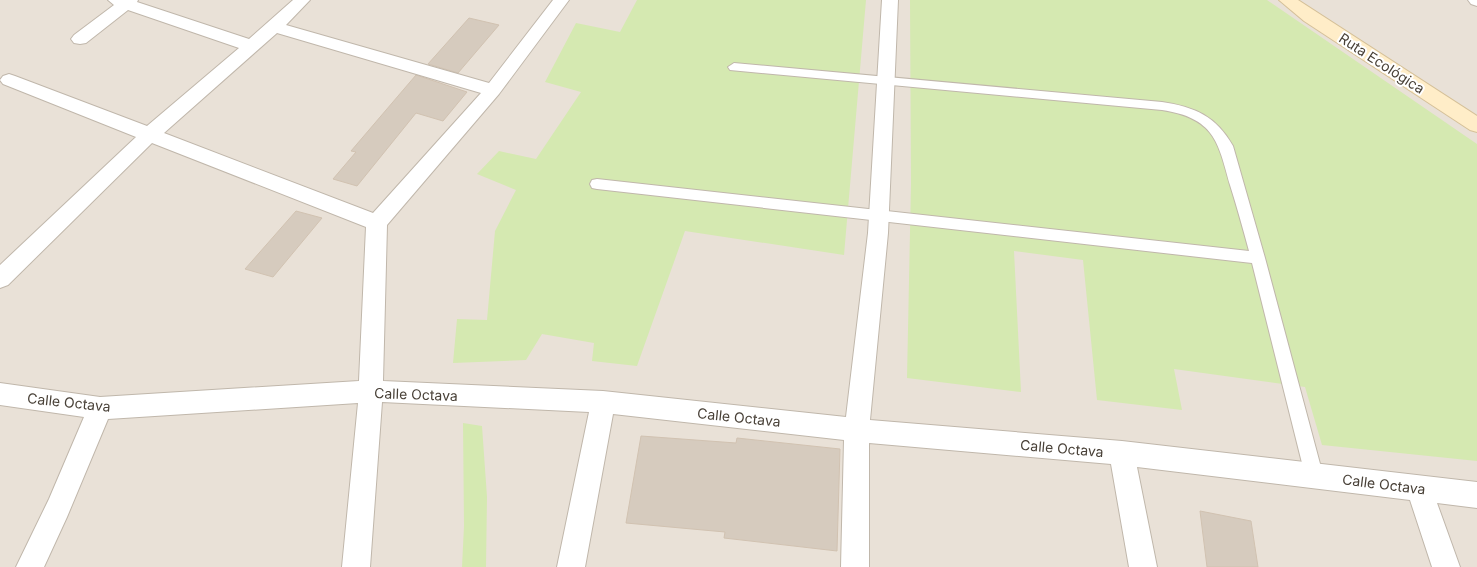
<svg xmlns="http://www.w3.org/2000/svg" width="1477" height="567" font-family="Inter,sans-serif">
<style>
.residential{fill:#e9e1d7}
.green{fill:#d5e9b1}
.building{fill:#d6cbbe;stroke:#d1c2b1}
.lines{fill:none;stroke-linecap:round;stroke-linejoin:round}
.lane-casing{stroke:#c0b7ab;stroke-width:2}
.street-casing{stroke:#c0b7ab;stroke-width:2}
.secondary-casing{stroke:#d5c098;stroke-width:2}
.lane{fill:#fff;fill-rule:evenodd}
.street{fill:#fff;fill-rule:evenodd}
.secondary{fill:#ffedc8;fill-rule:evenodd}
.labels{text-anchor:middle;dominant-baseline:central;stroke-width:4;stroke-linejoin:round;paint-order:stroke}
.street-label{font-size:14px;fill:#484037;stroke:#fff}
</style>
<rect width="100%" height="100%" fill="#f5f0e9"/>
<rect class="residential" x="0" y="0" width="1477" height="567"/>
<g class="green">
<polygon points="637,0 866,0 844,255 685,231 637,366 592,361 594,343 542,334 526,360 453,363 457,319 487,320 495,231 516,190 477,174 499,151 536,159 581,92 545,82 576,23 620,32"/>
<polygon points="910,0 1267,0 1477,144 1477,461 1322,445 1305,387 1174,369 1182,410 1097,400 1083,260 1014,251 1021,392 907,378 911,184"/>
<polygon points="463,423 482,426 487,497 486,567 462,567 464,526"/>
</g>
<g class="building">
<polygon points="469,18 499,25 458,73 428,64"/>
<polygon points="416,75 467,92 443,121 416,113 357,186 333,179 356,152 351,151"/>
<polygon points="296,211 322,218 273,277 245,269"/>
<polygon points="641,436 736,443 737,438 840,449 837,551 724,538 725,532 626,523"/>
<polygon points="1200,511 1251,521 1258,567 1207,567"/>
</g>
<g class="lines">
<g class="lane-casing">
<path id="lane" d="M734 63 1162 102C1195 107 1216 116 1233 146L1265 258 1323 475 1320 481 1314 483 1308 481 1305 475 1252 263 597 189 592 188 590 184 592 180 597 179 1249 251C1243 229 1237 207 1230 185 1218 141 1214 118 1162 110L730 70 728 67Z"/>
</g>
<g class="street-casing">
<g id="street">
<path d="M108 0H138L137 2 249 39 293 0H310L286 25 489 83 553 0H569L499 94 387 225 383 381 603 391 846 417 868 233 882 0H898L888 233 870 420 1122 441 1477 482V508L1437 503 1460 567H1432L1410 500 1137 467 1157 567H1129L1111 464 869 443V567H841L844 440 613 414 585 567H557L589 412 382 402 370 567H342L358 403 108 419 67 517 44 567H16L49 499 84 417 0 405V383L100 397 359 381 366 227 152 143 8 285 0 288V265L136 137 3 84 0 80 3 76 9 74 15 76 147 126 239 48 128 10 86 43 80 44 74 43 71 39 74 35 114 5ZM277 33 481 93 373 213 164 133Z"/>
<polygon points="1468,0 1477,0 1477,6 1471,4"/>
</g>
</g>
<g class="secondary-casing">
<polygon id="secondary" points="1279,0 1298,0 1477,116 1477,132 1470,130 1304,21"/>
</g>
<use href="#lane" class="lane"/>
<use href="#street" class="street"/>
<use href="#secondary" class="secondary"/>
</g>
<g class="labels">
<g class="street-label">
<text transform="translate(1382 63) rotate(33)">Ruta Ecológica</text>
<text transform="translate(416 394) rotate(2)">Calle Octava</text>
<text transform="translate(69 402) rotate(6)">Calle Octava</text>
<text transform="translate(739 417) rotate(6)">Calle Octava</text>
<text transform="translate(1062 448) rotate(5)">Calle Octava</text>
<text transform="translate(1384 484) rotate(7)">Calle Octava</text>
</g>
</g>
</svg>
